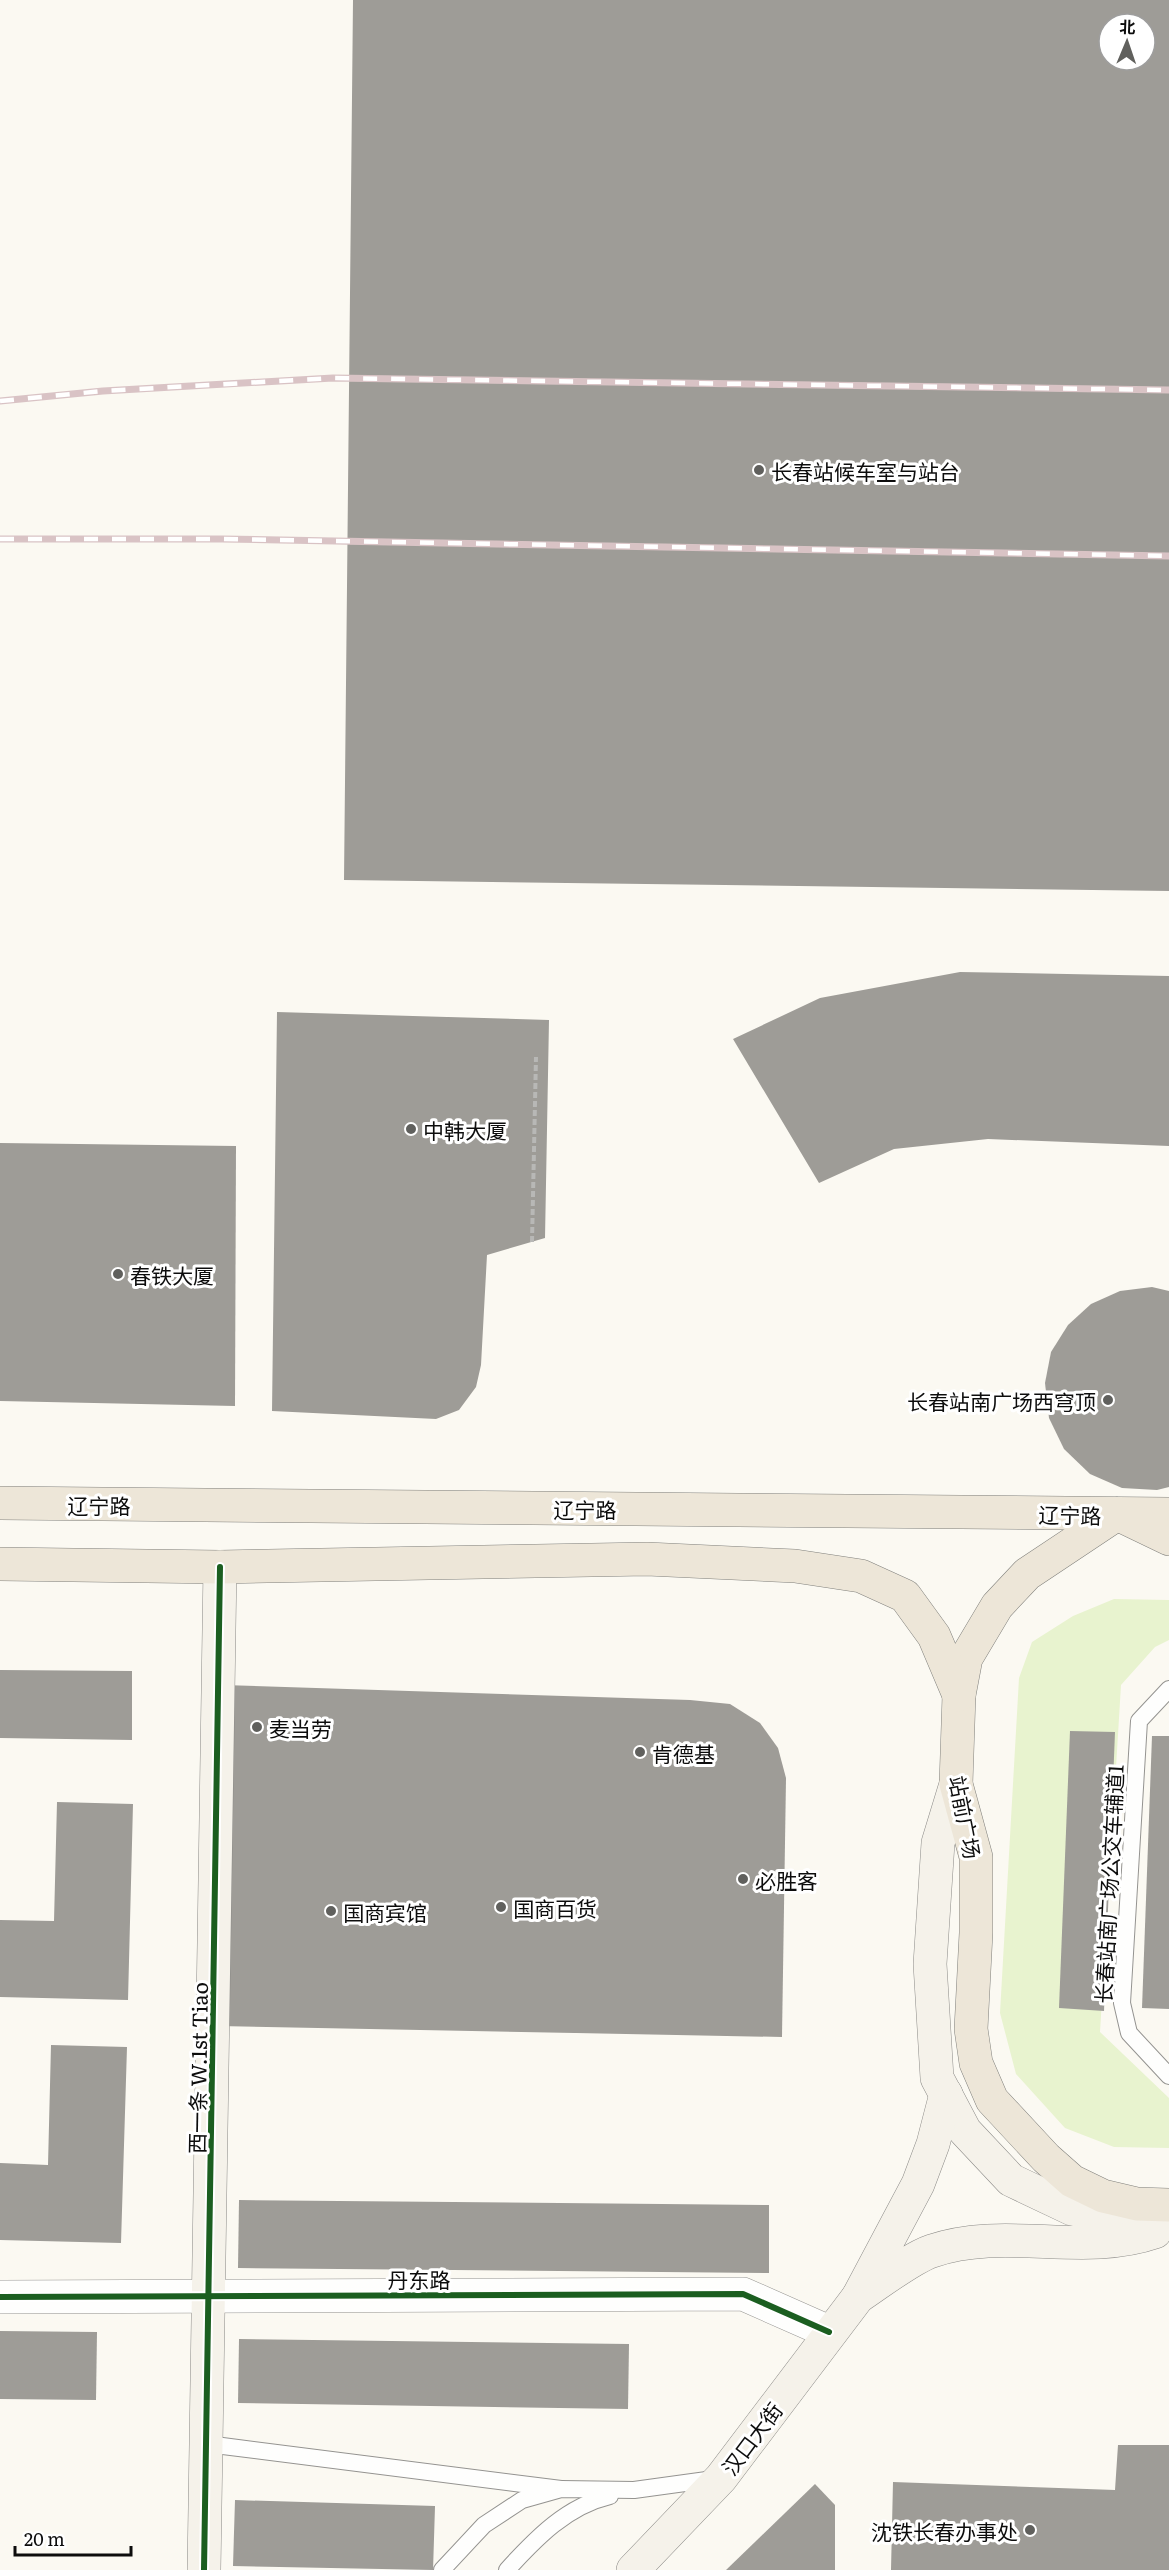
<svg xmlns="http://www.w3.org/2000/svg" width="1169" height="2570" font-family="Literata,'Noto Sans SC',serif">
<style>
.green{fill:#e8f3cf}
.building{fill:#9e9c97;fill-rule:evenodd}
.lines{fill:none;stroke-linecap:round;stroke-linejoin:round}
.lane-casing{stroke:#949390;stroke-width:18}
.street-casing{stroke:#949390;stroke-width:34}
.secondary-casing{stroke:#8b8a87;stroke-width:34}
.primary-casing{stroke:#81817d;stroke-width:34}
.path{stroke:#b8b8b6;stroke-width:4;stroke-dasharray:6 3;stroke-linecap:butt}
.lane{stroke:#fefefd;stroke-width:16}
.street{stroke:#fefefd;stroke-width:33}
.secondary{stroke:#f5f2ea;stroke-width:33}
.primary{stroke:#ede6d8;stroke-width:33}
.rail-casing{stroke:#d9c3c5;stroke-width:7}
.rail{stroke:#fff;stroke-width:4.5;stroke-dasharray:14;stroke-linecap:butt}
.cycleway-casing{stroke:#fff;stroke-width:10}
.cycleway{stroke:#1b5e20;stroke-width:6}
.poi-dot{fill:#60605d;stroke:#fff;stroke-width:2}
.labels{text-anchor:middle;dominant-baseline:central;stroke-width:6;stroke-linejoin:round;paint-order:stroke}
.poi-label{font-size:21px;fill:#0d0d0d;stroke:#fff;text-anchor:start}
.street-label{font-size:21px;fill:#0d0d0d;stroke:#fff}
</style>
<rect width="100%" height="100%" fill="#fbf9f2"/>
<polygon class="green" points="1114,1599 1169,1600 1169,1640 1155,1647 1121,1685 1100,2032 1169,2098 1169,2148 1114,2147 1065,2128 1016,2074 1000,2013 1019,1678 1032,1642 1073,1616"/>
<g class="building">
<path d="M353 0H1169V891L344 880ZM1109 24H1145V60H1109Z"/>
<polygon points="960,972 1169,976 1169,1146 988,1139 894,1149 819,1183 733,1039 820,998"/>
<polygon points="277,1012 549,1020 545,1238 487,1255 481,1365 476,1387 459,1410 436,1419 272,1411"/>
<polygon points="0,1143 236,1146 235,1406 0,1401"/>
<polygon points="1152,1287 1169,1291 1169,1487 1157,1490 1122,1488 1090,1474 1064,1449 1049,1418 1045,1383 1051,1352 1068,1325 1091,1304 1120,1291"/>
<polygon points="0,1670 132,1671 132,1740 0,1738"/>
<polygon points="223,1685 690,1700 730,1704 760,1723 778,1748 786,1778 782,2037 218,2026"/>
<polygon points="1070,1731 1115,1732 1104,2011 1059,2008"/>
<polygon points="1152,1736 1169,1736 1169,2009 1142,2008"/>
<polygon points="57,1802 133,1804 128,2000 0,1997 0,1920 54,1921"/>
<polygon points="51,2045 127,2047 121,2243 0,2240 0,2163 48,2165"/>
<polygon points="239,2200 769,2205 769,2273 238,2268"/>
<polygon points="0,2331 97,2332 96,2400 0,2399"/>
<polygon points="239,2339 629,2344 628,2409 238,2403"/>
<polygon points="1118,2445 1169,2445 1169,2570 891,2570 893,2482 1115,2490"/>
<polygon points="815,2484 835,2505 835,2570 726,2570"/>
<polygon points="235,2500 435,2506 433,2570 233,2566"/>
</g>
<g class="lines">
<g class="lane-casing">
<g id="lane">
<polyline points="1169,1689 1139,1721 1122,2003 1129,2033 1169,2076"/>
<polyline points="207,2444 561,2489"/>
<polyline points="442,2570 484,2525 522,2500 561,2489 634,2490 714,2479"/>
<path d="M507 2570C536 2538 567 2506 610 2496"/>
</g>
</g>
<g class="street-casing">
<polyline id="street" points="0,2297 743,2294 829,2332"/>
</g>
<g class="secondary-casing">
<g id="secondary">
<polyline points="956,1784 938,1843 930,1964 937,2078 965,2131 1011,2180 1072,2209 1135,2223 1169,2224"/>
<path d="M946 2094 933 2144 918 2184 858 2297C878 2284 911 2258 932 2251 1005 2226 1083 2257 1155 2232"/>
<polyline points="204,2570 220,1567"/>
<polyline points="633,2570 721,2478 858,2297"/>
</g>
</g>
<g class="primary-casing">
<g id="primary">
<polyline points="0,1503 1169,1514"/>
<polyline points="1169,1539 1117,1514 1027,1574 997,1606 966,1658 959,1695 956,1784 976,1857 976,1933 971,2029 976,2063 992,2100 1046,2158 1072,2181 1103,2196 1137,2204 1169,2205"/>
<polyline points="0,1564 220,1567 647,1559 795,1566 861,1576 905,1596 934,1636 959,1695"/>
</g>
</g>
<polyline class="path" points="532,1242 536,1057"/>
<use href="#lane" class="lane"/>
<use href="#street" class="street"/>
<use href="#secondary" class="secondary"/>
<use href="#primary" class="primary"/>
<g class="rail-casing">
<g id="rail">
<polyline points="0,401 103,391 333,378 1169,390"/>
<polyline points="0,539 222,539 1169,556"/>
</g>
</g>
<use href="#rail" class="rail"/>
<g class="cycleway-casing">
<g id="cycleway">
<polyline points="0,2297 743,2294 829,2332"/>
<polyline points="204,2570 220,1567"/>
</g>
</g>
<use href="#cycleway" class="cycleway"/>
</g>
<g class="poi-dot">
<circle cx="759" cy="470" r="6"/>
<circle cx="411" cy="1129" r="6"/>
<circle cx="118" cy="1274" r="6"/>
<circle cx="1108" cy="1400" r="6"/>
<circle cx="257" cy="1727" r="6"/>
<circle cx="640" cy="1752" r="6"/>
<circle cx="743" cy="1879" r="6"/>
<circle cx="501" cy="1907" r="6"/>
<circle cx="331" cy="1911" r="6"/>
<circle cx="1030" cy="2530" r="6"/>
</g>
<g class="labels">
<g class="poi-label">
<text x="771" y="470">长春站候车室与站台</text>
<text x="423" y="1129">中韩大厦</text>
<text x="130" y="1274">春铁大厦</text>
<text x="1096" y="1400" text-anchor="end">长春站南广场西穹顶</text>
<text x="269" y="1727">麦当劳</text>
<text x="652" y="1752">肯德基</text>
<text x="755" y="1879">必胜客</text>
<text x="513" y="1907">国商百货</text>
<text x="343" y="1911">国商宾馆</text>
<text x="1018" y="2530" text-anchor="end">沈铁长春办事处</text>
</g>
<g class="street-label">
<text x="99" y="1504">辽宁路</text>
<text x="585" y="1508">辽宁路</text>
<text transform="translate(1070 1514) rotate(1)">辽宁路</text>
<text transform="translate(966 1817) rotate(79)">站前广场</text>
<text transform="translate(1108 1884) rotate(-87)">长春站南广场公交车辅道1</text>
<text transform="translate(197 2068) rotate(-89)">西一条 W.1st Tiao</text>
<text x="419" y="2278">丹东路</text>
<text transform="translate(751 2438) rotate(-53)">汉口大街</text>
</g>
</g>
<g transform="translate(1127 42) rotate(2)"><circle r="28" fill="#ffffff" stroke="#9e9e9e" stroke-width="1.5"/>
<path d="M0-4.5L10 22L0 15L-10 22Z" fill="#60605d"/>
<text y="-9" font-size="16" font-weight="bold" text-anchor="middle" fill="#0d0d0d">北</text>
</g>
<path d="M15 2546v9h116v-9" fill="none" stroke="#0d0d0d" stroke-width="3"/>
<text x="24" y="2546" font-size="18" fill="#0d0d0d" stroke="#ffffff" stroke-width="4.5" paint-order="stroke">20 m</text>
</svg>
